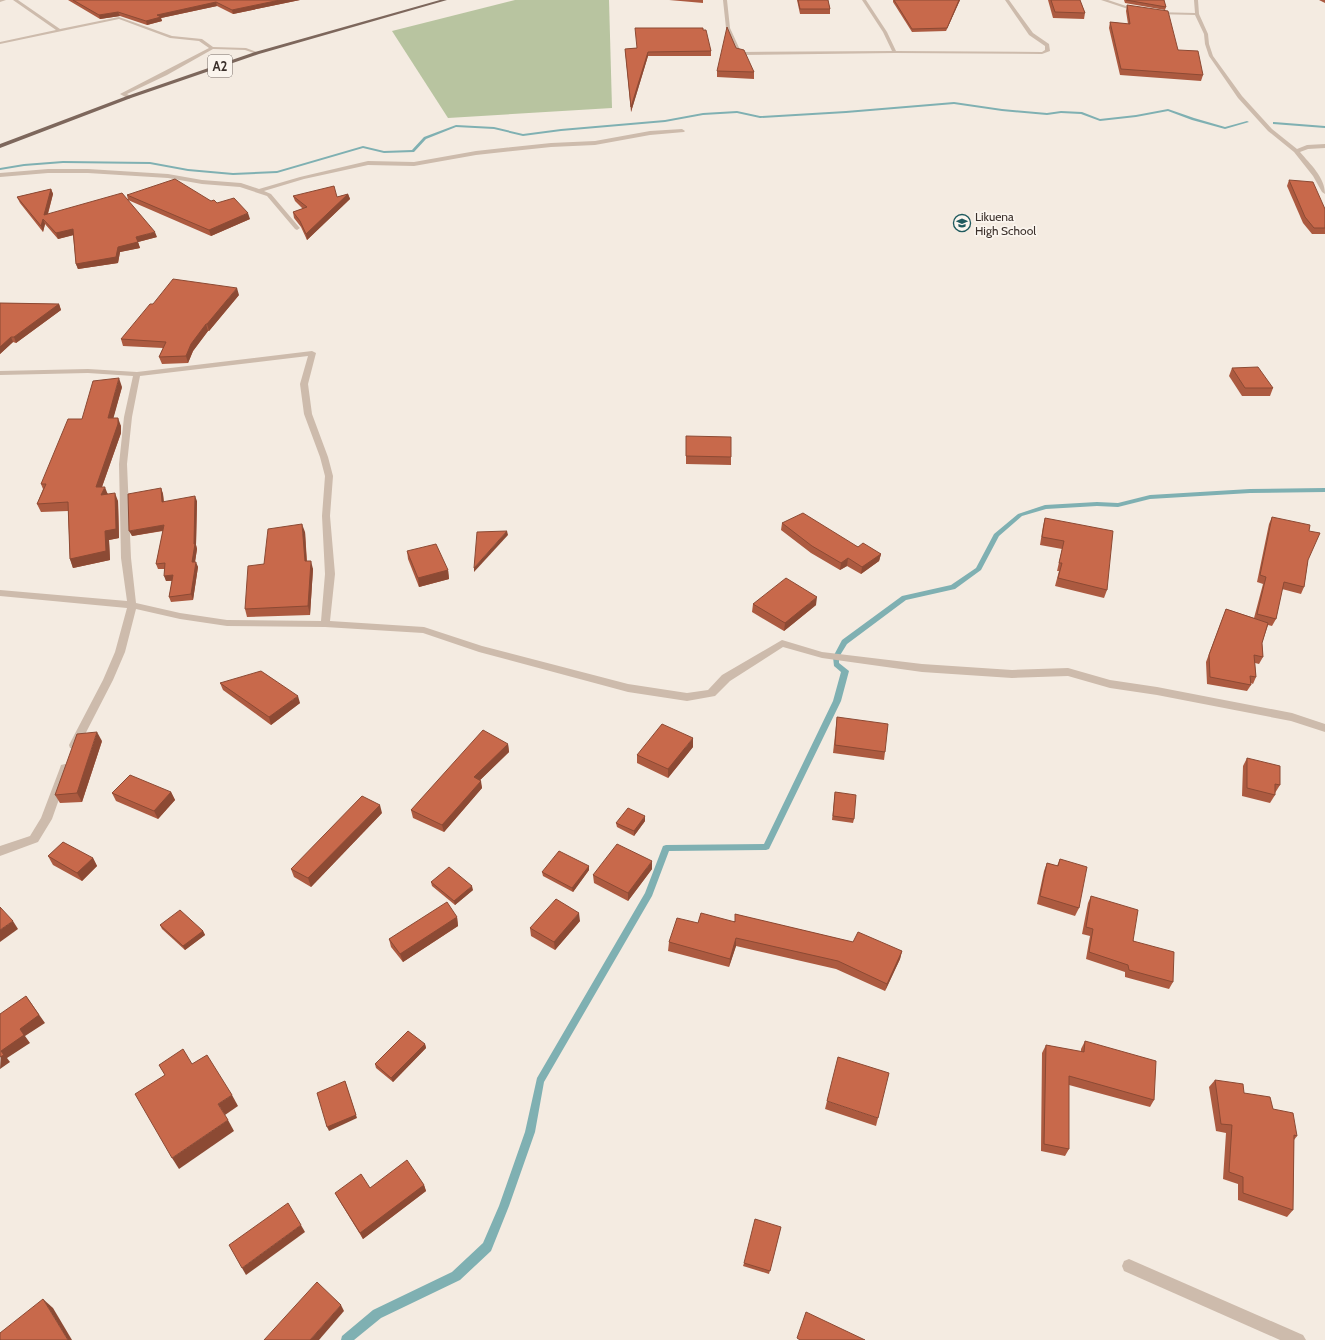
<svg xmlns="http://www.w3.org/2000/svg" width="1325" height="1340" font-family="Cabin,sans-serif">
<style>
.green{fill:#b8c4a0}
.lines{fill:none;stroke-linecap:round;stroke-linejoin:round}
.stream{fill:#7fb0b2;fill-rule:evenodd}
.minor{fill:#cdbbac;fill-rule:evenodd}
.major{fill:#7d675c;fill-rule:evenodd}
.wall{fill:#ac5a40}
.shaded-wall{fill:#8c4a34}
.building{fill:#c8694b;stroke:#8c4a34}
.labels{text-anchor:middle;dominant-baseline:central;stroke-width:3.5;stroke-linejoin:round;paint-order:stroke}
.far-poi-label{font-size:12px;fill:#3b302b;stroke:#fbf5ee;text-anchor:start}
.shield{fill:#fbf5ee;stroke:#756b66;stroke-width:1}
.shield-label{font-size:13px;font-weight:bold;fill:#3b302b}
</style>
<rect width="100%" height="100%" fill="#f4ebe1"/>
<polygon class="green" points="515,0 609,0 612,108 448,118 392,31"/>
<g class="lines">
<g class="stream">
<polygon points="954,102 1002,109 1047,113 1061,111 1082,112 1100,119 1136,115 1168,109 1194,118 1225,127 1247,121 1249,122 1225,129 1192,120 1168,111 1136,117 1100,121 1081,114 1061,113 1047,115 1002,111 954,104 846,113 760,118 737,113 703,115 665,122 561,131 523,136 494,129 456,127 426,139 414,152 384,153 363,148 277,173 233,175 188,171 150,164 63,163 24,166 0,170 0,168 24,164 63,161 150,162 188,169 233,173 277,171 363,146 384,151 412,150 424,137 456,125 494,127 523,134 561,129 665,120 703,113 737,111 760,116 846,111"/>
<polygon points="1274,122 1325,126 1325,128 1273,124 1273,122"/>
<polygon points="1325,488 1325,492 1250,493 1150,499 1118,507 1097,506 1046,509 1022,516 999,536 981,570 955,589 906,600 847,644 839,657 839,663 849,671 841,701 769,849 766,850 669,851 652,896 544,1082 535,1132 509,1206 491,1251 460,1280 381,1318 354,1340 341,1340 342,1336 373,1310 452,1272 483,1243 499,1206 525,1132 537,1078 645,893 663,846 666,845 764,844 833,701 841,672 834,666 833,657 842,640 902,596 951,585 976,568 994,534 1018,514 1045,505 1097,502 1118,503 1150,495 1250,489"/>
</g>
<g class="minor">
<polygon points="0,0 6,0 0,2"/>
<polygon points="13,0 18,0 60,29 119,17 172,36 202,39 213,47 246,48 259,53 257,54 245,50 213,49 167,75 127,94 132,97 129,99 120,94 209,48 199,41 170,38 119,19 0,44 0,42 56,30"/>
<polygon points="723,0 727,0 730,28 741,52 892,51 883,32 862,0 866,0 887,32 896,51 1042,52 1045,50 1045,46 1029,35 1005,0 1009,0 1033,33 1049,44 1050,51 1042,54 895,53 739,55 737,54 726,28"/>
<polygon points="1101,0 1108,0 1141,11 1137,12"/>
<path d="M1194 0H1198L1199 14 1208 34 1209 44 1213 56 1242 96 1272 129 1297 149 1307 145 1325 144V148L1308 149 1300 152C1310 164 1325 177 1325 194L1322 192 1313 176 1294 152 1268 131 1238 98 1209 56 1205 44 1204 34 1195 15 1155 14 1153 13 1155 12 1195 13Z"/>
<polygon points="682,129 685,131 684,132 650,135 595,145 551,147 476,155 414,166 368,165 304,179 264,191 271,194 299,227 300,228 297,230 295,229 267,196 240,187 202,184 168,178 88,173 48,173 0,177 0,173 48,169 88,169 168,174 202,180 241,183 259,189 300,177 368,161 414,162 476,151 551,143 595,141 650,131"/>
<path d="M312 351 316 353 308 384 312 414 328 457 333 476 330 516 335 574 330 621 424 627 482 646 628 684 687 693 708 690 722 675 782 640 822 652 922 664 1012 670 1068 668 1110 680 1157 687 1292 713 1325 724V732L1291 721 1157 695 1110 688 1068 676 1012 678 922 672 822 658 783 647 730 681 715 696 687 701 628 692 479 652 423 633 325 627 227 626 180 619 136 609 125 652 113 680 78 748H70L69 745 103 680 115 652 127 608 0 596V590L127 601 121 558 119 464 124 417 133 376 88 373 0 375V371L88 369 137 372ZM308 356 300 384 304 414 320 457 325 476 322 516 325 574 321 621 227 620 180 613 136 603 131 558 127 464 132 417 140 376Z"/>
<polygon points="65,764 69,765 70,768 52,819 38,842 0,856 0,846 30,836 41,818 60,768 61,765"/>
<polygon points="1129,1259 1303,1335 1306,1340 1280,1340 1124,1271 1122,1266 1124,1261"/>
</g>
<polygon class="major" points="440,0 447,0 259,54 131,98 0,148 0,144 127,96 255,52"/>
</g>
<g class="wall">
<polygon points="68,0 300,0 233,14 217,6 161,18 162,21 147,25 120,16 100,19"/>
<polygon points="669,0 703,0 703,3"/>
<polygon points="797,0 828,0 830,9 830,14 800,14"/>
<polygon points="893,0 960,0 946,31 912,32 893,2"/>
<polygon points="1048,0 1080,0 1085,13 1084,19 1053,18"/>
<polygon points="1124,0 1164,0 1166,7 1165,10 1125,3"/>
<polygon points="1319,0 1325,0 1325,3"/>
<polygon points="1127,5 1178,50 1203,75 1201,81 1120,75 1109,28 1110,22 1128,24 1126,11"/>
<polygon points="703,30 711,51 711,56 648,56 631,112 625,49 637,48"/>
<polygon points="736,48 754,72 754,79 717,77 717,71"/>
<polygon points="1289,180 1325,209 1325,234 1312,234 1303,223 1287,186"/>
<polygon points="51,189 53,194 48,214 157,237 138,242 140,248 120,252 118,263 78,269 76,264 73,235 58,239 45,224 43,232 20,203 17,197"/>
<polygon points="348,194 350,199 307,240 301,227 294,218 293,212 303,209 295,201 293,196 337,197"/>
<polygon points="127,195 211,201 250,219 211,236 128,200"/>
<polygon points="239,295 209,331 208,331 193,351 188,363 162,364 159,357 163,348 123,346 121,339"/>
<polygon points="0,303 59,304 61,310 16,343 13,342 0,354"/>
<polygon points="1232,368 1273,388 1270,396 1242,396 1229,376"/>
<polygon points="122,387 113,418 121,426 121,433 102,487 108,494 118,501 119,538 109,540 110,560 73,568 70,559 68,511 41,512 37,504 43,489 41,484 82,419"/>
<polygon points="686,436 731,457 731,465 686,464"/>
<polygon points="161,488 163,494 164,502 197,501 196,545 197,549 195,562 198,567 193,600 171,602 169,597 172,581 166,581 164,569 158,569 156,564 163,531 132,536"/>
<polygon points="1272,517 1308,560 1304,587 1301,594 1282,589 1276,619 1272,626 1268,625 1262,643 1263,657 1259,664 1255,663 1256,677 1253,684 1251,683 1251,685 1247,691 1207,684 1206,662 1226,609 1254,618 1263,584 1257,582 1269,524"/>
<polygon points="1045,518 1107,590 1104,598 1055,586 1059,571 1057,571 1062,549 1040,545 1043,526"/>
<polygon points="782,523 881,554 879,561 861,574 847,566 840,570 811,553 781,530"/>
<polygon points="305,532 307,561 313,569 310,615 247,617 245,609 264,564"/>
<polygon points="407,551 448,570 449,579 419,587 408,559"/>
<polygon points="753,604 816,605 784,631 752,612"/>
<polygon points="220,683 300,703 271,725 223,690"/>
<polygon points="837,717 885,752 884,760 833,753"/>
<polygon points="102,741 82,802 60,803 55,795"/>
<polygon points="508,744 509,752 480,780 482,788 444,832 413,818 411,810"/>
<polygon points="693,747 668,778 637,763 637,755"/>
<polygon points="1247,758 1280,785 1275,793 1275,795 1270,803 1242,796 1243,766"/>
<polygon points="171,792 175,800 158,819 116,801 112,793"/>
<polygon points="835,792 854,819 853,823 832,820"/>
<polygon points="382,813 311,887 294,877 291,869"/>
<polygon points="645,821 634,836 617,827 616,823"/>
<polygon points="48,856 93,858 97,866 82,881 53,865"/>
<polygon points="1060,859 1079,908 1075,916 1037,904 1044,871 1047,863 1057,866"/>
<polygon points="589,866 589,870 573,892 543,876 542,872"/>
<polygon points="652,869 628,901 594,883 593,875"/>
<polygon points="431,882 473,890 455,905 432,886"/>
<polygon points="1091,896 1173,982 1169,989 1125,977 1125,972 1086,959 1090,936 1082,934 1088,903"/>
<polygon points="735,914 853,942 902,951 900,959 885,991 836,969 736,946 729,967 668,951 669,942 735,921"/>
<polygon points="457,917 458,926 403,962 391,947 389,939"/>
<polygon points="580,921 555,950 531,936 530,928"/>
<polygon points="160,925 203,931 205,935 185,950 162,929"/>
<polygon points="1085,1041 1154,1100 1150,1107 1069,1085 1069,1149 1065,1156 1041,1151 1042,1053 1046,1045 1081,1052 1081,1049"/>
<polygon points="425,1044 426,1048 393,1082 376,1068 375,1064"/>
<polygon points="1215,1080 1244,1093 1273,1109 1297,1136 1294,1140 1293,1210 1287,1217 1238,1200 1238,1184 1223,1179 1226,1133 1216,1131 1209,1087"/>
<polygon points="827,1101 878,1118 876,1126 825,1109"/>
<polygon points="424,1185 426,1191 363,1239 339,1200 335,1193 370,1188"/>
<polygon points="780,1231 769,1274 743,1266 744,1263"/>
</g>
<g class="shaded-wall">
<polygon points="280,0 300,0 233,14 232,10"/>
<polygon points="959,0 960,0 946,31 947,28"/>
<polygon points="216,2 217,6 161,18 162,21 147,25 146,21 157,15"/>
<polygon points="118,12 120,16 100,19 99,15"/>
<polygon points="648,52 648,56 631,112 631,107"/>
<polygon points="51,189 53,194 46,220 44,215"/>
<polygon points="348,194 350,199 307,240 306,234"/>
<polygon points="248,213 250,219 211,236 209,230"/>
<polygon points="43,219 45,224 43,232 41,226"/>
<polygon points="73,229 74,235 58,239 56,233"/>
<polygon points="155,232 157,237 138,242 140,248 120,252 118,263 78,269 76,264 118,247 136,237"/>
<polygon points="237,288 239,295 209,331 207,324"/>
<polygon points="59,304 61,310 16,343 14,337"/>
<polygon points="206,324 208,331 193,351 188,363 186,356 191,344"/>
<polygon points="11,337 13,342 0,354 0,347"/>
<polygon points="119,378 122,387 111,427 108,418"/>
<polygon points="118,418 121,426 121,433 99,495 96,487"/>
<polygon points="105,487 108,495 101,495"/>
<polygon points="161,488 163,494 164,507 162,502"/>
<polygon points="115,493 118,501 119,538 109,540 110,560 73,568 70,559 105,531"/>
<polygon points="195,496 197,501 196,545 197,549 194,568 192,562"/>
<polygon points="302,524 305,532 307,569 305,561"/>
<polygon points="164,525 166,530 132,536 129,531"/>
<polygon points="507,531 508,535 474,572 474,568"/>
<polygon points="881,554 879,561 861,574 862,567"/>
<polygon points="848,558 847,566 840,570 841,563"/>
<polygon points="311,561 313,569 310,615 308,606"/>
<polygon points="196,562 198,567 193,600 191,594"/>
<polygon points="448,570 449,579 419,587 418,578"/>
<polygon points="173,575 175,580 166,581 164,576"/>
<polygon points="817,597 816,605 784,631 785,623"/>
<polygon points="298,696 300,703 271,725 269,717"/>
<polygon points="97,732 102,741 82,802 77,793"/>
<polygon points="693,738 693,747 668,778 668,769"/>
<polygon points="508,744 509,752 475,785 474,777"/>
<polygon points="481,781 482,788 444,832 442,825"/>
<polygon points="171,792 175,800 158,819 154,811"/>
<polygon points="380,805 382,813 311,887 308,878"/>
<polygon points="645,816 645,821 634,836 634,831"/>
<polygon points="93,858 97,866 82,881 77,873"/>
<polygon points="652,861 652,869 628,901 628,893"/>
<polygon points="589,866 589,870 573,892 572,888"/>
<polygon points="472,886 473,890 455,905 454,901"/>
<polygon points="579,913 580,921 555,950 554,942"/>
<polygon points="457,917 458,926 403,962 400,954"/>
<polygon points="13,921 18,929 0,942 0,930"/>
<polygon points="203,931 205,935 185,950 183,946"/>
<polygon points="736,938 736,946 729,967 730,959"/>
<polygon points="902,951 900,959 885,991 887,984"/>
<polygon points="26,996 45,1023 25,1036 30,1043 7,1058 10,1062 0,1069 1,1051 20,1029"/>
<polygon points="425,1044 426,1048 393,1082 391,1078"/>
<polygon points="345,1081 357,1118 329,1131 327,1127"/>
<polygon points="232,1095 238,1106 225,1115 218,1104"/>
<polygon points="228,1120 234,1131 179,1169 172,1158"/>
<polygon points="424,1185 426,1191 363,1239 360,1233"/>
<polygon points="301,1225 305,1232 246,1275 242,1268"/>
<polygon points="43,1299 53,1308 72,1340 68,1340"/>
<polygon points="341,1305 344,1311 319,1340 310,1340"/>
</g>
<g class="building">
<polygon points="73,0 280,0 232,10 216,2 157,15 161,17 146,21 118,12 99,15"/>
<polygon points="798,0 828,0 830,9 800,9"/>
<polygon points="894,0 959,0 947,28 912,29"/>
<polygon points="1051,0 1080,0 1085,13 1055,12"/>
<polygon points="1126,0 1164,0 1166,7"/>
<polygon points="1127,5 1168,11 1178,50 1198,51 1203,75 1121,69 1110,22 1130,24"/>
<polygon points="727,27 736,48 744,50 754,72 717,71"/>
<polygon points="635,28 703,28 703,30 706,30 711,51 648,52 631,107 625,49 637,48"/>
<polygon points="175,179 211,201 214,200 217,203 234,198 248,213 209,230 127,195"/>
<polygon points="1289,180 1313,182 1325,209 1325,228 1314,228 1305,217"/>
<polygon points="334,186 337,197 348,194 306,234 300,221 293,212 307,207 293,196"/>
<polygon points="51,189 44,215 122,193 155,232 136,237 138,242 118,247 116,257 76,264 73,229 56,233 43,219 41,226 17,197"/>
<polygon points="173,279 237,288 207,324 206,324 191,344 186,356 159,357 166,342 121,339 150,304 153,304"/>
<polygon points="0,303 59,304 14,337 11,337 0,347"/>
<polygon points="1258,367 1273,388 1245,388 1232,368"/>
<polygon points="119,378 108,418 118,418 118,424 96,487 105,487 101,495 115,493 116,529 105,531 106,551 70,559 68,502 37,504 46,484 41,484 68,419 82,419 93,381"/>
<polygon points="686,436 731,437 731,457 686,456"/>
<polygon points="161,488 162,502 195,496 194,544 195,544 192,562 196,562 191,594 169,597 173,575 164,576 165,563 156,564 164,525 129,531 128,494"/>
<polygon points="803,513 858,547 863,543 881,554 862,567 848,558 841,563 812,546 782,523"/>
<polygon points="1272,517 1310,525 1309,531 1320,533 1308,560 1304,587 1284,582 1276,619 1257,614 1266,577 1260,575"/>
<polygon points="1045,518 1113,531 1107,590 1058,578 1062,563 1059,563 1064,541 1042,537"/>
<polygon points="302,524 305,561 311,561 308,606 245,609 248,566 264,564 268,529"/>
<polygon points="507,531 474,568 477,532"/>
<polygon points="436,544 448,570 418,578 407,551"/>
<polygon points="786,578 817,597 785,623 753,604"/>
<polygon points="1226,609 1268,623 1262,643 1263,657 1254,655 1256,677 1250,676 1251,685 1210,677 1209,655"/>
<polygon points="261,671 298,696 269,717 220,683"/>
<polygon points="837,717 888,724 885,752 835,745"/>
<polygon points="662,724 693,738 668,769 637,755"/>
<polygon points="483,730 508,744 474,777 481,781 442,825 411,810"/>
<polygon points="97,732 77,793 55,795 77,734"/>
<polygon points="1247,758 1280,766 1280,785 1275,784 1275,795 1247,788"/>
<polygon points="130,775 171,792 154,811 112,793"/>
<polygon points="835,792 856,795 854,819 833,816"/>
<polygon points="362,796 380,805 308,878 291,869"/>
<polygon points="628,808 645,816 634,831 616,823"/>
<polygon points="63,842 93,858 77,873 48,856"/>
<polygon points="617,844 652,861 628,893 593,875"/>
<polygon points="559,851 589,866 572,888 542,872"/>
<polygon points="1060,859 1087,867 1079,908 1040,896 1047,863 1058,866"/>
<polygon points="449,867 472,886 454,901 431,882"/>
<polygon points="1091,896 1138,910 1133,941 1174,952 1173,982 1129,970 1128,965 1089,952 1093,929 1086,927"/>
<polygon points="556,899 579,913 554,942 530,928"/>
<polygon points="447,902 457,917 400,954 389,939"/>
<polygon points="0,907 13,921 0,930"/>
<polygon points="180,910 203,931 183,946 160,925"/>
<polygon points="701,913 735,922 735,914 853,942 858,932 902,951 887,984 838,961 736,938 730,959 669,942 677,918 698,923"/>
<polygon points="26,996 39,1015 20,1029 24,1035 1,1051 4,1055 0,1057 0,1014"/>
<polygon points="408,1031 425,1044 391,1078 375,1064"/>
<polygon points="1085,1041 1156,1061 1154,1100 1069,1076 1069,1149 1044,1144 1046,1045 1084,1052"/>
<polygon points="183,1049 192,1064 207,1055 232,1095 218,1104 228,1120 172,1158 135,1094 165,1075 159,1065"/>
<polygon points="838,1057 889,1073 878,1118 827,1101"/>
<polygon points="1215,1080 1243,1084 1244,1093 1270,1097 1273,1109 1293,1113 1297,1136 1294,1135 1293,1210 1243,1193 1243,1177 1229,1172 1232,1125 1221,1124"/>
<polygon points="345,1081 356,1115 327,1127 317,1093"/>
<polygon points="407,1160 424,1185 360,1233 335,1193 361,1174 370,1188"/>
<polygon points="288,1203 301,1225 242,1268 229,1245"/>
<polygon points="755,1219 781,1227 770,1271 744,1263"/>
<polygon points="317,1282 341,1305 310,1340 264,1340"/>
<polygon points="43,1299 68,1340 0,1340 0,1333"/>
<polygon points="806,1312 865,1340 800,1340 797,1338"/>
</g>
<defs>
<g id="school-ring" transform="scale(0.9)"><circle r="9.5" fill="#fbf5ee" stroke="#1f5a5e" stroke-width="1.5"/><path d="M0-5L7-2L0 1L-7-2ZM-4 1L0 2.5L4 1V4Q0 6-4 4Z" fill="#1f5a5e"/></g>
</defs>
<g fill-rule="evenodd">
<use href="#school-ring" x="962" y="223"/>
</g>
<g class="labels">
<g class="far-poi-label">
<text x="975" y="216">Likuena<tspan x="975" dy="14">High School</tspan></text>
</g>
<rect class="shield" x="208" y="55" width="24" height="22" rx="3"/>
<g class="shield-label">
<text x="220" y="66">A2</text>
</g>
</g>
</svg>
